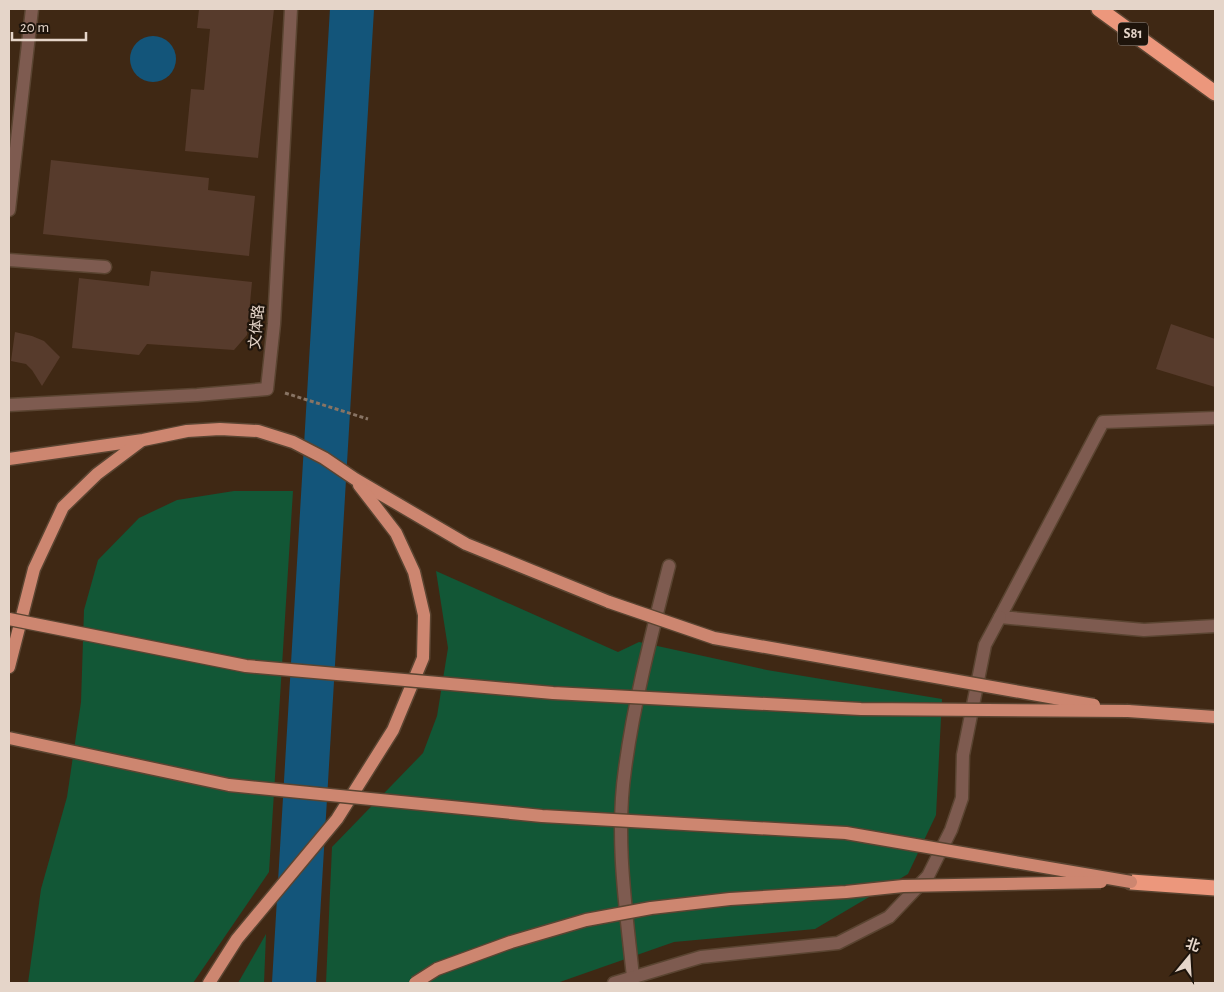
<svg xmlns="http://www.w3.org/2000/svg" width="1224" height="992" font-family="'Alegreya Sans','Noto Sans SC',sans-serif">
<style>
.green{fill:#125736}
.water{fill:#13557a}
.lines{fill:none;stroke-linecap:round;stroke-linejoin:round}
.river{stroke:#13557a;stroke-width:44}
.building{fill:#573b2c}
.minor-casing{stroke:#5a4431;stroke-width:15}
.major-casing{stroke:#5a4431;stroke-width:15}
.highway-casing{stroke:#5a4431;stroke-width:18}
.path{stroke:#887464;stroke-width:3;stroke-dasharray:4 2.5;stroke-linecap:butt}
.minor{stroke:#7e5b50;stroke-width:12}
.major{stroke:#cd8670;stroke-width:12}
.highway{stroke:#ec977c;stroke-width:15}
.major-bridge-casing{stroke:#5a4431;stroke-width:15;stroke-linecap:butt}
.major-bridge{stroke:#cd8670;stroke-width:12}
.labels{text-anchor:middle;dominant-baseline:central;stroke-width:4.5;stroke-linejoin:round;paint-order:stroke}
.shield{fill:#1e140b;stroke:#a99b90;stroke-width:1}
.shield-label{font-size:14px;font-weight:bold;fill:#e5d5c9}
.street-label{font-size:15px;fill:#e5d5c9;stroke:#1e140b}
</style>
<rect width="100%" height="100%" fill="#3f2814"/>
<g class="green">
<polygon points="234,491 293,491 269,872 193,983 28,983 41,889 67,797 81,702 84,610 98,560 139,518 177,500"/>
<polygon points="436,571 618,652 639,642 767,670 942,699 936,815 908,874 815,929 674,942 557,983 326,983 332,847 423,753 437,716 448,648"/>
<polygon points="266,934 264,983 238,983"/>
</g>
<circle class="water" cx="153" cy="59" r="23"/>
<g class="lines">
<polyline class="river" points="294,983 352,9"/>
</g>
<g class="building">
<polygon points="199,9 274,9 258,158 185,151 191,89 204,90 210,29 197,28"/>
<polygon points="51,160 209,178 208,190 255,196 249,256 43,234"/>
<polygon points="151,271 252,282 247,335 234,350 147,344 139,355 72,348 79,278 149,286"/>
<polygon points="1171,324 1215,339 1215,387 1156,369"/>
<polygon points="15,332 32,336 44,341 60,357 42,386 32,370 26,364 11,361"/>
</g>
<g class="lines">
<g class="minor-casing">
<g id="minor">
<polyline points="9,210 32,9"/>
<polyline points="9,260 105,267"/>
<polyline points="9,405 197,395 267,389 274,324 291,9"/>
<polyline points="1215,418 1103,422 1000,617 1144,630 1215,626"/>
<path d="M633 977C626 909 615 838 625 769 634 701 652 633 669 566"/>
<polyline points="614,983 701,957 838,943 889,917 928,876 951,830 962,798 963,755 985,645 1000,617"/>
</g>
</g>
<g class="major-casing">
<g id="major">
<polyline points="9,459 143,440 187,431 220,429 258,431 293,442 324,458 355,479 466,544 609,602"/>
<polyline points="9,667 34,569 63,507 97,474 141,441"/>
<polyline points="1128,711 1215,717"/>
<polyline points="209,983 237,939 337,819 393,730 423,658 424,615 414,572 396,533 359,485"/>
</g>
</g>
<g class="highway-casing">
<g id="highway">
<polyline points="1099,9 1215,93"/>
<polyline points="1131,882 1215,888"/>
</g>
</g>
<polyline class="path" points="285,393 368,419"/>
<use href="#minor" class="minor"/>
<use href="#major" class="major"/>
<use href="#highway" class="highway"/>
<g class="major-bridge-casing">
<g id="major-bridge">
<polyline points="609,602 714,638 1094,705"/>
<polyline points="9,619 246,666 553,693 861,709 1128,711"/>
<polyline points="9,738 229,785 542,816 846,833 1131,882"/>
<polyline points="415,983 437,969 511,942 586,920 651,908 730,899 846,892 903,886 1101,882"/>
</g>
</g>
<use href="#major-bridge" class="major-bridge"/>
</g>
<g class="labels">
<rect class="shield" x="1118" y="22.5" width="30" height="23" rx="4"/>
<g class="shield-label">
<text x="1133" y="34">S81</text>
</g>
<g class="street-label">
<text transform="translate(257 327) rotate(-85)">文体路</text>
</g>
</g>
<rect width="1224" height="992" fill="none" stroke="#e5d5c9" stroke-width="20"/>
<g transform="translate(1189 957) rotate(18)" stroke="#1e140b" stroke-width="4" paint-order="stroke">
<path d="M0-4L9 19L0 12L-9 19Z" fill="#e5d5c9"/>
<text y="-8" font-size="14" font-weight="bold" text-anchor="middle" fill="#e5d5c9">北</text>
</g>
<path d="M12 32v8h74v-8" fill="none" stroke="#e5d5c9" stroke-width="2.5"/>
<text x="20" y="32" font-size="15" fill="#e5d5c9" stroke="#1e140b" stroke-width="4" paint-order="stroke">20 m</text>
</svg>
